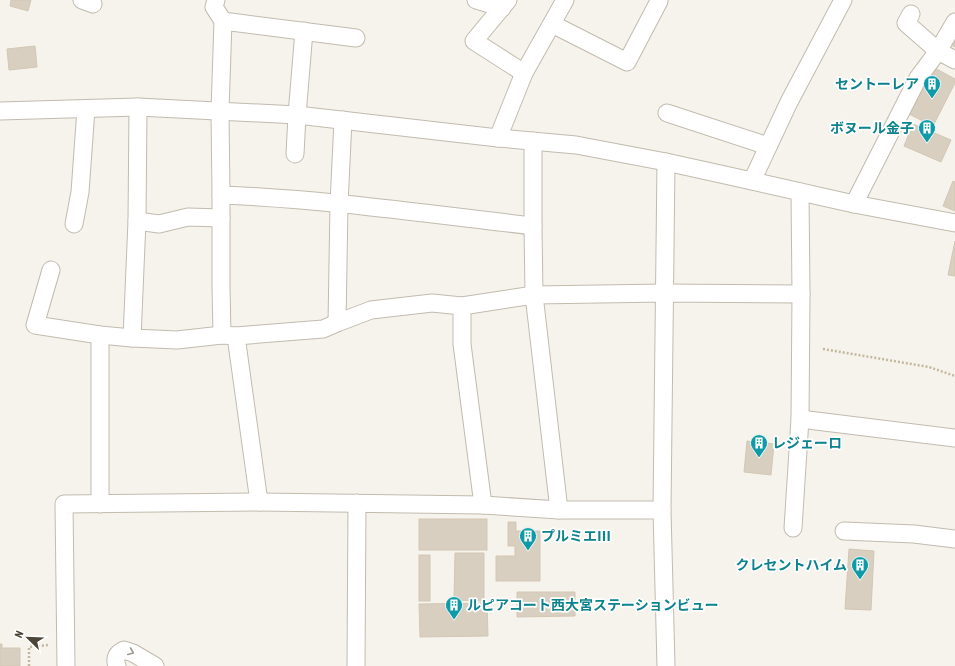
<svg xmlns="http://www.w3.org/2000/svg" width="955" height="666" font-family="'Asap Condensed','Noto Sans JP',sans-serif">
<style>
.building{fill:#d8cfc1;stroke:#d3c7b4}
.lines{fill:none;stroke-linecap:round;stroke-linejoin:round}
.street-casing{stroke:#c2bbae;stroke-width:19}
.path{stroke:#c4b79f;stroke-width:2.5;stroke-dasharray:2 2;stroke-linecap:butt}
.street{stroke:#fff;stroke-width:17}
.oneway{stroke:#9c9892}
.labels{text-anchor:middle;dominant-baseline:central;stroke-width:3.5;stroke-linejoin:round;paint-order:stroke}
.culture-label{font-size:14px;font-weight:bold;fill:#0d838f;stroke:#fff;text-anchor:end}
</style>
<rect width="100%" height="100%" fill="#f6f3ec"/>
<g class="building">
<polygon points="11,0 31,0 28,11 10,6"/>
<polygon points="955,38 955,47 951,45"/>
<polygon points="35,46 37,67 9,70 7,49"/>
<polygon points="933,67 955,79 955,83 933,126 909,114"/>
<polygon points="913,124 951,140 941,162 904,146"/>
<polygon points="953,181 955,182 955,211 943,206"/>
<polygon points="955,241 955,276 948,275"/>
<polygon points="747,441 774,444 771,475 744,472"/>
<rect x="419" y="519" width="68" height="31"/>
<polygon points="508,522 516,522 516,531 540,531 540,581 496,581 496,556 515,556 515,546 508,546"/>
<polygon points="849,549 874,551 871,610 845,609"/>
<polygon points="455,553 484,553 484,601 454,600"/>
<rect x="419" y="555" width="11" height="46"/>
<polygon points="517,592 575,592 575,616 517,617"/>
<polygon points="487,603 488,636 420,637 419,604"/>
<polygon points="0,644 2,644 2,648 20,648 20,666 0,666"/>
</g>
<g class="lines">
<g class="street-casing">
<g id="street">
<polyline points="82,0 93,4"/>
<polyline points="216,0 214,7 223,21 220,111 221,195 221,286 222,335"/>
<polyline points="476,0 502,8"/>
<polyline points="508,0 474,41 524,73"/>
<polyline points="911,14 906,23 938,51 955,60"/>
<polyline points="223,21 356,38"/>
<polyline points="552,24 627,62 659,1"/>
<polyline points="0,111 138,107 297,115 498,138 576,145 666,162 752,181 854,204 955,223"/>
<polyline points="667,113 768,146"/>
<polyline points="498,138 524,73 565,0"/>
<polyline points="533,141 533,226 534,295 559,510"/>
<polyline points="295,154 297,115 304,31"/>
<polyline points="752,181 789,102 843,0"/>
<path d="M221 195C325 199 429 214 533 226"/>
<polyline points="854,204 918,78 938,51 955,22"/>
<polyline points="137,221 159,224 188,217 221,218"/>
<polyline points="74,224 80,192 86,109"/>
<polyline points="51,270 35,325 100,335 132,338 177,340 222,335 236,336 323,329 337,323 371,310 432,303 462,306 534,295 665,293 801,294"/>
<polyline points="462,306 462,344 483,505"/>
<polyline points="337,323 339,204 343,120"/>
<polyline points="236,336 259,502"/>
<polyline points="132,338 137,221 138,107"/>
<polyline points="800,419 955,438"/>
<polyline points="100,504 100,335"/>
<polyline points="793,528 800,419 801,294 800,192"/>
<polyline points="844,531 914,534 955,539"/>
<polyline points="66,666 64,504 259,502 483,505 559,510 662,510"/>
<path d="M117 666C114 658 117 653 124 650L133 653 155 666"/>
<polyline points="356,666 357,503"/>
<polyline points="666,666 662,510 666,162"/>
</g>
</g>
<g class="path">
<polyline points="823,349 929,367 955,376"/>
<polyline points="29,666 29,647 49,645"/>
</g>
<use href="#street" class="street"/>
</g>
<defs><path id="oneway-chevron" d="M-2-3.5L2.5 0L-2 3.5" fill="none" stroke-width="1.6" stroke-linecap="round" stroke-linejoin="round"/></defs>
<use class="oneway" href="#oneway-chevron" transform="translate(131 652) rotate(23)"/>
<defs>
<g id="building-pin" transform="scale(0.9)"><path d="M0 17L-7.5 6A9.5 9.5 0 1 1 7.5 6Z" fill="#0f9aa8" stroke="#fff"/><path d="M-4-6H4V6H1V3H-1V6H-4ZM-2.5-4.3h1.7v1.8h-1.7ZM.8-4.3h1.7v1.8H.8ZM-2.5-1h1.7V.8h-1.7ZM.8-1h1.7V.8H.8Z" fill="#fff"/></g>
</defs>
<g fill-rule="evenodd">
<use href="#building-pin" x="932" y="84"/>
<use href="#building-pin" x="927" y="128"/>
<use href="#building-pin" x="759" y="443"/>
<use href="#building-pin" x="528" y="536"/>
<use href="#building-pin" x="860" y="565"/>
<use href="#building-pin" x="454" y="605"/>
</g>
<g class="labels">
<g class="culture-label">
<text x="919" y="84">セントーレア</text>
<text x="914" y="128">ボヌール金子</text>
<text x="772" y="443" text-anchor="start">レジェーロ</text>
<text x="541" y="536" text-anchor="start">プルミエⅢ</text>
<text x="847" y="565">クレセントハイム</text>
<text x="467" y="605" text-anchor="start">ルピアコート西大宮ステーションビュー</text>
</g>
</g>
<g transform="translate(28 638) rotate(293)" stroke="#ffffff" stroke-width="3" paint-order="stroke">
<path d="M0-3L7 15L0 10L-7 15Z" fill="#4b4439"/>
<text y="-6" font-size="11" font-weight="bold" text-anchor="middle" fill="#4b4439">N</text>
</g>
</svg>
